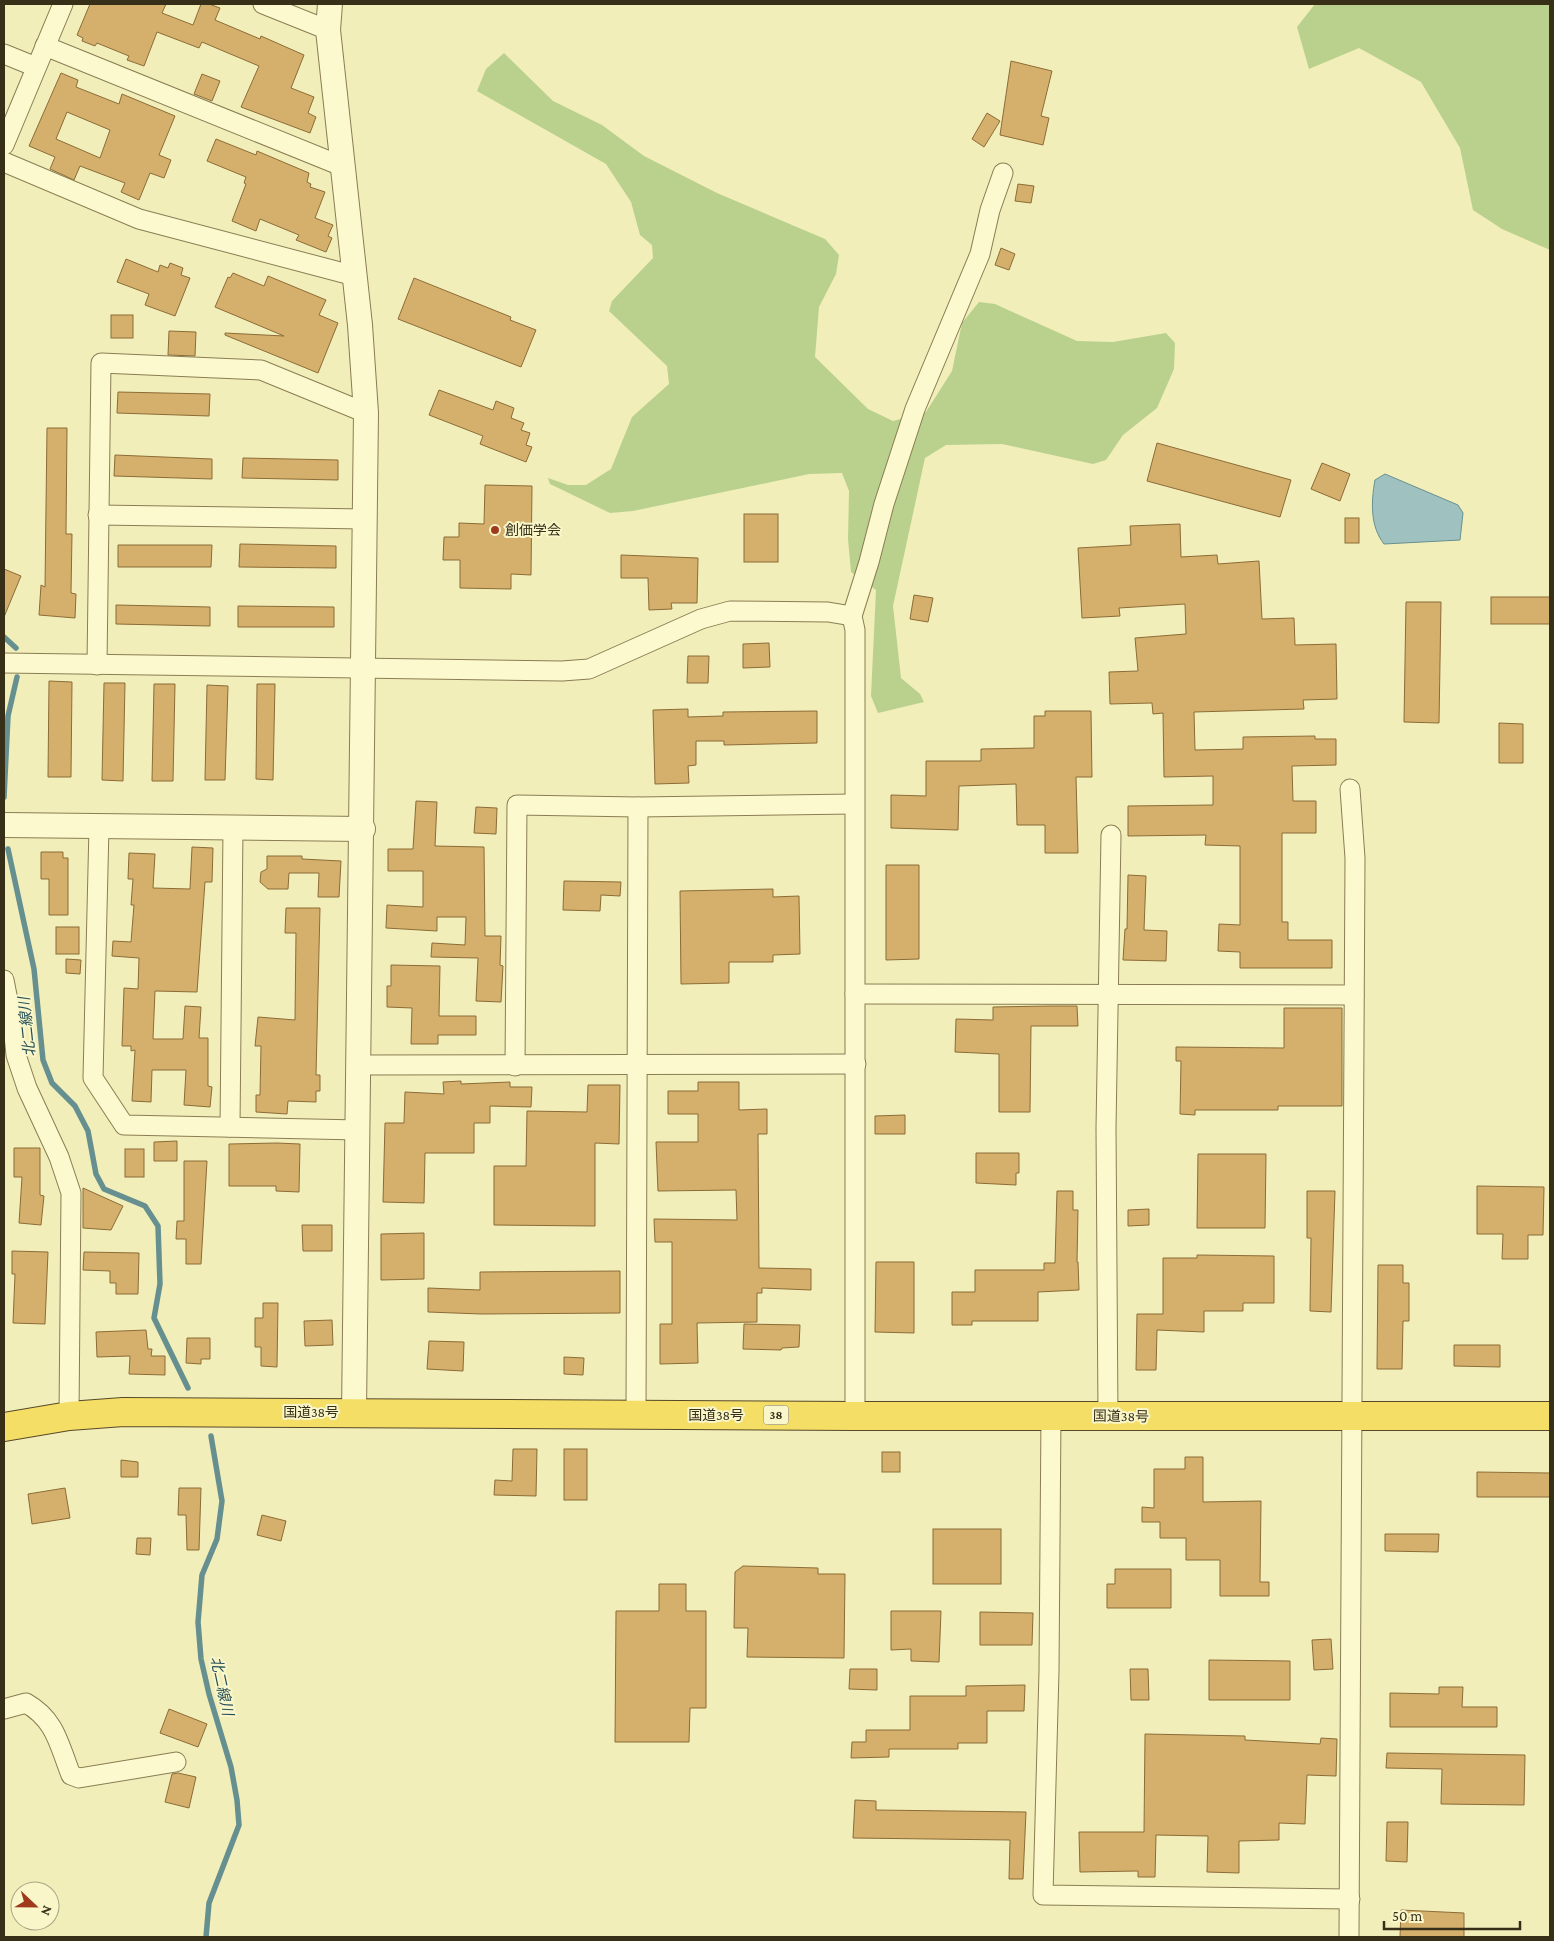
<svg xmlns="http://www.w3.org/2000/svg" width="1554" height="1941" font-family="'Crimson Pro','Noto Sans JP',serif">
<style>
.green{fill:#b9d18d}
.water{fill:#9fc2c0;stroke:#66908f}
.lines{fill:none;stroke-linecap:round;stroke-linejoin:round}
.stream{stroke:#66908f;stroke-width:5.5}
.building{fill:#d4b06c;stroke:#8c6c36;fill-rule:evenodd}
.minor-casing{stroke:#8a7d53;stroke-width:21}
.tertiary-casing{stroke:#8a7d53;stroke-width:26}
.trunk-casing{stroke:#574928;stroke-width:30}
.minor{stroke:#fcf9ce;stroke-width:19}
.tertiary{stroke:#fcf9ce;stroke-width:24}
.trunk{stroke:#f4de66;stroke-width:28}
.poi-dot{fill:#9f3a1d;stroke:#f9f6ca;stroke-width:2}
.labels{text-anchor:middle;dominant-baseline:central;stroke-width:4;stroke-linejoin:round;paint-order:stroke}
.shield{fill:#f9f6ca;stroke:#726b4e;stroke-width:1}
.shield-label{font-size:12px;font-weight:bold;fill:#382f19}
.poi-label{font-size:14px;fill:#382f19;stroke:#f9f6ca;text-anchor:start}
.street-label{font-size:14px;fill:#382f19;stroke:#f9f6ca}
.water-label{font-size:15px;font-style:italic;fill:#275159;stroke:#f9f6ca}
</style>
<rect width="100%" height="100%" fill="#f2eeba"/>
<g class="green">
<polygon points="1315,4 1550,4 1550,250 1502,229 1473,210 1460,148 1421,82 1359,48 1309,69 1297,27"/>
<polygon points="504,53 553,101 602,125 644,156 717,193 825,239 839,255 836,274 819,307 815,357 868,409 893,421 926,412 952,371 962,323 979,302 995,304 1077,341 1113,342 1166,333 1175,343 1174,369 1157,408 1123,435 1106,460 1093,464 1002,444 946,445 925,458 893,606 901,678 920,694 924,702 878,713 871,696 876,590 851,572 848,539 849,491 842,473 809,474 633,511 610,513 550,484 548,478 568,485 586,485 611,469 632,417 669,384 667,366 609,311 612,301 653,258 652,245 640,235 631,202 606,164 477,91 486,69"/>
</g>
<path class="water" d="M1385 474 1458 505 1463 513 1460 540 1384 544C1370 526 1371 502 1375 480Z"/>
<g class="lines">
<g class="stream">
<polyline points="4,637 16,648"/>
<polyline points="4,797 8,716 17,677"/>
<polyline points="8,849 34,969 43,1060 52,1083 75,1106 88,1131 96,1174 104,1189 145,1206 158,1226 160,1284 154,1318 188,1388"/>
<polyline points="206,1937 209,1903 239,1825 237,1800 231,1767 209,1694 201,1659 198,1622 202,1575 217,1539 222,1501 211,1436"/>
</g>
</g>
<g class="building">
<polygon points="90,4 166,4 162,13 193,25 201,4 209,4 220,8 215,20 260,39 261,36 304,55 291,88 314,97 308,113 316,117 310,133 241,107 259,66 228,53 202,42 199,48 157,32 144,66 127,60 129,56 97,43 95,46 82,41 83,38 77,35"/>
<polygon points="1011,61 1052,71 1041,116 1049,118 1043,145 1000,135"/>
<path d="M61 73 78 80 76 87 119 104 122 94 175 116 159 155 171 160 164 178 150 173 139 200 121 192 125 183 80 166 74 180 50 169 55 157 29 146ZM67 112 110 130 100 158 56 139Z"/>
<polygon points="202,74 220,81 212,101 194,94"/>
<polygon points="987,113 1000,121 984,147 972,139"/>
<polygon points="216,139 256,155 257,151 309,173 307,182 311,184 310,187 325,192 315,218 333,225 328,236 332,238 326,252 296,240 299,235 260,219 256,231 232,221 246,184 244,183 246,177 207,161"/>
<polygon points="1018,184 1034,186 1031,203 1015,201"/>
<polygon points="1001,248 1015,254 1009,270 995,265"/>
<polygon points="126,259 158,272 160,265 168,268 170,263 183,268 181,275 190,278 175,316 145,305 149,294 117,282"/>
<polygon points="233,273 264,286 268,276 326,300 319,315 338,323 318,373 225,335 225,333 284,336 215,307 228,277 230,278"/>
<polygon points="414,278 511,317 510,320 536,330 521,367 398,319"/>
<rect x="111" y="315" width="22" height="23"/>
<polygon points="169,331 196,332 195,356 168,355"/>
<polygon points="439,390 493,410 496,401 514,408 511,418 524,423 521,430 530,433 526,445 532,447 526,462 480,444 483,436 429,415"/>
<polygon points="118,392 210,394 209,416 117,413"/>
<polygon points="47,428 67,428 66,534 72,534 71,593 76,594 75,618 39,615 41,585 45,587"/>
<polygon points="1157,443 1291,480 1280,517 1147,481"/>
<polygon points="115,455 212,459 212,479 114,476"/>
<polygon points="243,458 338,460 338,480 242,478"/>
<polygon points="1322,463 1350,474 1340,501 1311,489"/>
<polygon points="485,485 532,486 531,575 511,574 511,589 460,588 460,560 443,560 444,537 459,537 459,523 484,524"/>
<rect x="744" y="514" width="34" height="48"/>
<rect x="1345" y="518" width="14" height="25"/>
<polygon points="1180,524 1181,557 1217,555 1218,564 1259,561 1262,619 1294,618 1295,645 1336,644 1337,699 1303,700 1304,709 1194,712 1195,750 1243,749 1243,737 1315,736 1315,739 1336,739 1336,765 1292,766 1293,801 1316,801 1316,833 1282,833 1282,922 1288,922 1288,940 1332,940 1332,968 1240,968 1240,952 1218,951 1219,924 1240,925 1240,846 1205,845 1206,835 1128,836 1128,806 1213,805 1213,776 1164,777 1163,713 1153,714 1152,703 1110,704 1109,672 1138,671 1135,638 1186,634 1185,604 1119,608 1120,616 1082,618 1078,548 1131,545 1130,526"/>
<polygon points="240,544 336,546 336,568 239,567"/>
<polygon points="118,545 212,545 211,567 118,567"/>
<polygon points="621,555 698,558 697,603 671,603 672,609 649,610 648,578 621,578"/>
<polygon points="4,569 21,576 4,617"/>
<polygon points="914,595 933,598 928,622 910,619"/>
<rect x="1491" y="597" width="59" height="27"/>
<polygon points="1406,602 1441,602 1439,723 1404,722"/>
<polygon points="116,605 210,607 210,626 116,624"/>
<polygon points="238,606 334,607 334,627 238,627"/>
<polygon points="769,643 770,667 743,668 743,644"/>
<polygon points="688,656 709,656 708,683 687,683"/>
<polygon points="49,681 72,682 71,777 48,777"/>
<polygon points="104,683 125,683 123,781 102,780"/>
<polygon points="154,684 175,684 173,781 152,781"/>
<polygon points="257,684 275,684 273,780 256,779"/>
<polygon points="207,685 228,686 225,780 205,780"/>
<polygon points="688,709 688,717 723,716 723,712 817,711 817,743 724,745 724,741 696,741 696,765 688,766 689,783 655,784 653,710"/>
<polygon points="1045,711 1091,711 1092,777 1076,777 1078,853 1045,853 1045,825 1017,825 1016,784 959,786 958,830 891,828 891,795 926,796 926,761 981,761 981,749 1034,748 1034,716 1045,716"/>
<polygon points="1499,723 1523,724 1523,763 1499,763"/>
<polygon points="416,801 437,802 435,846 484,847 485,936 501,936 500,965 503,966 501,1002 476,1001 478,958 431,957 432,943 465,945 466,917 437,917 437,931 386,928 387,905 423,907 423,871 388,871 388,849 413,849"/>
<polygon points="476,807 497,808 496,834 474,833"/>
<polygon points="192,847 213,848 212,882 205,882 197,992 155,991 153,1039 183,1039 185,1006 201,1007 199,1038 208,1038 208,1086 212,1087 210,1107 184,1105 186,1070 152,1070 151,1102 132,1101 135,1050 131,1051 131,1046 122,1046 124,988 138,989 139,958 112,956 113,941 131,942 134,905 131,905 133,879 128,879 129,853 155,854 153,888 190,889"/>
<polygon points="41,852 63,852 63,858 68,858 68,915 49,915 49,879 41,879"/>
<polygon points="267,856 302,856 302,859 341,861 339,897 318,897 319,873 289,873 288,889 268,889 260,882 261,872 267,869"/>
<polygon points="886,865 919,865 919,959 886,960"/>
<polygon points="1128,875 1146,876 1144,930 1167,931 1166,961 1123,960 1125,929 1127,929"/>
<polygon points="564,881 621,882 620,896 601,895 600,911 563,910"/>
<polygon points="773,889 773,897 799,896 800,954 773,955 773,962 729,962 729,983 681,984 680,891"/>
<polygon points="286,908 320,908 316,1075 320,1075 320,1091 316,1091 316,1102 288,1101 287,1114 256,1112 256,1095 260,1095 261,1046 255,1046 258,1017 295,1020 296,933 285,933"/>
<rect x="56" y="927" width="23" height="27"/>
<polygon points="66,959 81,960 80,974 66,973"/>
<polygon points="391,965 440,966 439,1016 476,1016 476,1035 438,1035 438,1044 411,1044 412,1008 387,1007 387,986 391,986"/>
<polygon points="1049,1006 1077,1006 1078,1026 1031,1026 1030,1112 999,1112 999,1054 955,1052 956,1019 993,1020 993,1007"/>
<polygon points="1284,1008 1342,1008 1342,1106 1278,1106 1278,1110 1195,1110 1195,1115 1180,1114 1181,1061 1176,1061 1176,1047 1284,1048"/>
<polygon points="461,1081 461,1084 510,1082 510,1087 532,1087 531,1107 490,1106 490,1123 474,1123 474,1153 425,1153 424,1203 383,1202 385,1123 404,1123 405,1092 444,1094 443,1082"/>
<polygon points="698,1082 739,1082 739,1110 767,1109 767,1134 758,1134 759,1268 811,1269 811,1290 762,1288 762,1293 757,1293 757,1322 697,1323 698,1363 660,1364 660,1324 672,1324 672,1242 655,1242 654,1219 737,1220 736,1190 658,1191 656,1142 698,1142 698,1114 668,1114 668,1091 698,1091"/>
<polygon points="588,1085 620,1085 619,1144 595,1143 595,1226 494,1225 494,1166 526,1166 527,1111 587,1112"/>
<polygon points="905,1115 905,1134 875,1134 875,1116"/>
<polygon points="177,1141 177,1161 154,1161 154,1142"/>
<polygon points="277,1143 300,1144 299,1192 276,1191 276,1186 229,1186 229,1144"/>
<polygon points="14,1148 40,1148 40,1195 44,1196 41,1225 19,1223 22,1177 14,1177"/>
<rect x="125" y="1149" width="19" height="28"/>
<polygon points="976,1153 1019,1153 1019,1173 1016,1173 1016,1185 976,1183"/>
<polygon points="1198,1154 1266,1154 1265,1228 1197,1228"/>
<polygon points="184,1161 207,1161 201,1264 186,1264 186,1239 176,1239 177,1221 184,1221"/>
<polygon points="1477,1186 1544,1187 1543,1235 1528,1235 1528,1259 1502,1259 1503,1234 1477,1234"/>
<polygon points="83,1188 123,1206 111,1230 83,1228"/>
<polygon points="1057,1191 1073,1191 1073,1210 1078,1210 1077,1262 1078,1262 1079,1290 1038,1292 1038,1321 972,1321 972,1325 952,1325 952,1292 975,1292 975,1270 1044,1270 1044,1263 1055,1263"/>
<polygon points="1307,1191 1335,1191 1331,1312 1310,1311 1311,1238 1307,1238"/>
<polygon points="1149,1209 1149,1225 1128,1226 1128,1210"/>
<polygon points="302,1225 332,1225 332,1251 303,1251"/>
<polygon points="424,1233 424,1279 381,1280 381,1234"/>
<polygon points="12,1251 48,1252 45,1324 13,1323 15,1274 12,1274"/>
<polygon points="84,1252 139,1253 138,1294 116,1294 116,1283 110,1283 110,1271 83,1270"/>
<polygon points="1197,1255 1274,1256 1274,1303 1243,1303 1243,1311 1204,1311 1204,1332 1157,1330 1156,1370 1136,1370 1137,1314 1163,1314 1163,1258 1197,1258"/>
<polygon points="876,1262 914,1262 914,1333 875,1332"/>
<polygon points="1378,1265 1403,1265 1403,1283 1409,1283 1409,1321 1403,1321 1402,1369 1377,1369"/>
<polygon points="620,1271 620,1313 481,1314 428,1312 428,1288 480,1290 480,1272"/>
<polygon points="263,1303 278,1303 277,1367 261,1366 261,1347 255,1347 255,1318 263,1318"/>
<polygon points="332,1320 333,1345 305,1346 304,1321"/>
<polygon points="744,1324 800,1325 799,1347 782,1348 781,1350 743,1349"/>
<polygon points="146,1330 148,1349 152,1349 151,1356 165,1356 165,1375 129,1374 130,1356 97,1357 96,1332"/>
<polygon points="187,1338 210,1338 210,1359 201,1359 201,1364 186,1363"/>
<polygon points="429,1341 464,1342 463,1371 427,1369"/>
<polygon points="1454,1345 1500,1345 1500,1367 1454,1366"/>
<polygon points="564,1357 584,1358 583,1375 564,1374"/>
<polygon points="513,1449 537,1449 536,1496 494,1495 495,1480 512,1481"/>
<rect x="564" y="1449" width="23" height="51"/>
<rect x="882" y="1452" width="18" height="20"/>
<polygon points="1185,1457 1203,1457 1203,1502 1261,1501 1260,1582 1269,1582 1269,1596 1220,1596 1220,1560 1186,1560 1186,1538 1160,1538 1160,1522 1142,1522 1142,1507 1154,1508 1154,1469 1185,1469"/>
<polygon points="121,1460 138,1462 138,1477 121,1477"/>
<polygon points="1477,1472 1550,1473 1550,1497 1477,1497"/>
<polygon points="65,1488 70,1518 32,1524 28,1494"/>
<polygon points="179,1488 201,1488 199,1550 187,1550 186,1515 178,1515"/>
<polygon points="262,1515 286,1521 281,1541 257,1535"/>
<rect x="933" y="1529" width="68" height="55"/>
<polygon points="1385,1534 1439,1534 1438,1552 1385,1551"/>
<polygon points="137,1538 151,1538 150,1555 136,1554"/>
<polygon points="743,1566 818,1568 818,1574 845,1574 844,1658 747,1657 748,1628 734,1628 735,1572"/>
<polygon points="1115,1569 1171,1569 1171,1608 1107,1608 1107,1584 1115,1584"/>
<polygon points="659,1584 686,1584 686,1611 706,1611 706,1708 690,1708 689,1742 615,1742 616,1611 659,1611"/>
<polygon points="891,1611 941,1611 939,1662 911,1661 911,1649 891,1650"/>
<polygon points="980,1612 1033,1613 1032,1645 980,1645"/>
<polygon points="1331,1639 1333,1669 1314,1670 1312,1640"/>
<polygon points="1209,1660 1290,1661 1290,1700 1209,1700"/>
<polygon points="850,1669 877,1669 877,1690 849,1689"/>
<polygon points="1130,1669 1148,1669 1149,1700 1131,1700"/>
<polygon points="1025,1685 1024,1711 987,1711 987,1743 958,1743 958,1749 889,1749 889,1757 851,1758 852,1742 866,1742 866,1730 910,1730 910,1696 966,1696 966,1686"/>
<polygon points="1439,1687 1463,1687 1462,1707 1497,1707 1497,1727 1390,1727 1390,1693 1439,1694"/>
<polygon points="169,1709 207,1724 198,1747 160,1733"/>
<polygon points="1145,1734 1245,1736 1245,1740 1320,1744 1321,1738 1337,1739 1336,1776 1307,1775 1305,1824 1279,1823 1279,1840 1239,1841 1239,1873 1207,1872 1208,1836 1156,1835 1155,1877 1138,1877 1138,1871 1080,1872 1079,1832 1144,1832"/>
<polygon points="1387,1753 1525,1755 1524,1805 1441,1804 1442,1769 1386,1768"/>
<polygon points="178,1773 196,1777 189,1808 165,1802 172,1774"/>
<polygon points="855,1800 876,1801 876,1810 1026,1812 1023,1879 1009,1879 1010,1840 853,1838"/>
<polygon points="1387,1822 1408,1822 1407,1862 1386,1861"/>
<polygon points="1401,1910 1464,1913 1464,1937 1400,1937"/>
</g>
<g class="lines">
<g class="minor-casing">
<g id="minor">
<polyline points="263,4 328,30"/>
<polyline points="45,46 344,167"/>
<polyline points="4,54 36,67"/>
<polyline points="4,145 63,4"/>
<polyline points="4,162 139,219 355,276"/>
<polyline points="98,515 365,519"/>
<polyline points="4,663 562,671 589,669 701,619 730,611 828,612 852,616"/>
<polyline points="97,665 101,363 261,370 366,413"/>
<polyline points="99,827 93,1078 124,1125 359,1130"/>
<polyline points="4,980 13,1026 16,1055 27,1088 59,1157 71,1193 69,1416"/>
<polyline points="855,994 1354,995"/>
<polyline points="360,1065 856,1064"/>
<polyline points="515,1066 517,805 638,807 854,804"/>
<polyline points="230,1127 233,828"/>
<polyline points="636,1414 638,807"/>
<polyline points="1051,1415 1049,1671 1043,1895 1350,1899"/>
<polyline points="855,1416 855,630 852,616 869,562 884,504 915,409 980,254 990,210 1003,173"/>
<polyline points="1108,1416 1106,1128 1111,835"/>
<path d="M4 1709 26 1703C56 1720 59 1745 71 1775L79 1778 176 1762"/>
<polyline points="1349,1937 1355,858 1350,789"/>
</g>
</g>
<g class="tertiary-casing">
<g id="tertiary">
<polyline points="330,4 328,30 360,325 366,413 354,1412"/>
<polyline points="4,825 363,829"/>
</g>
</g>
<g class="trunk-casing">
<polyline id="trunk" points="4,1427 69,1416 123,1412 855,1416 1550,1416"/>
</g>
<use href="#minor" class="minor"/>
<use href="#tertiary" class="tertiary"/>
<use href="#trunk" class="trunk"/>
</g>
<circle class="poi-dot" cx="495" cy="530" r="5"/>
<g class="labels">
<rect class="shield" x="763.5" y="1405.5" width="25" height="19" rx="4"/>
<g class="shield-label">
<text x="776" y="1415">38</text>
</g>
<g class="poi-label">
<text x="505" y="530">創価学会</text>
</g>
<g class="street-label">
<text x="311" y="1412">国道38号</text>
<text x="716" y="1415">国道38号</text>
<text transform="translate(1121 1416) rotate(1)">国道38号</text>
</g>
<g class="water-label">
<text transform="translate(27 1027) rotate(-96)">北二線川</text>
<text transform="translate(222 1686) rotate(78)">北二線川</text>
</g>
</g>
<rect width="1554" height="1941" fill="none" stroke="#382f19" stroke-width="10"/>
<g transform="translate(35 1906) rotate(112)"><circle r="24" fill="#f9f6ca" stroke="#aca683"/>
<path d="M0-4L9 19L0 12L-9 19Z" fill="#9f3a1d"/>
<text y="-8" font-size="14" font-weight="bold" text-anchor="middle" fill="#382f19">N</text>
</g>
<path d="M1384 1921v8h136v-8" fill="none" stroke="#382f19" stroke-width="2.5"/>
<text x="1392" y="1921" font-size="15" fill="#382f19" stroke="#f9f6ca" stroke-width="4" paint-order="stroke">50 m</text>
</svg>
